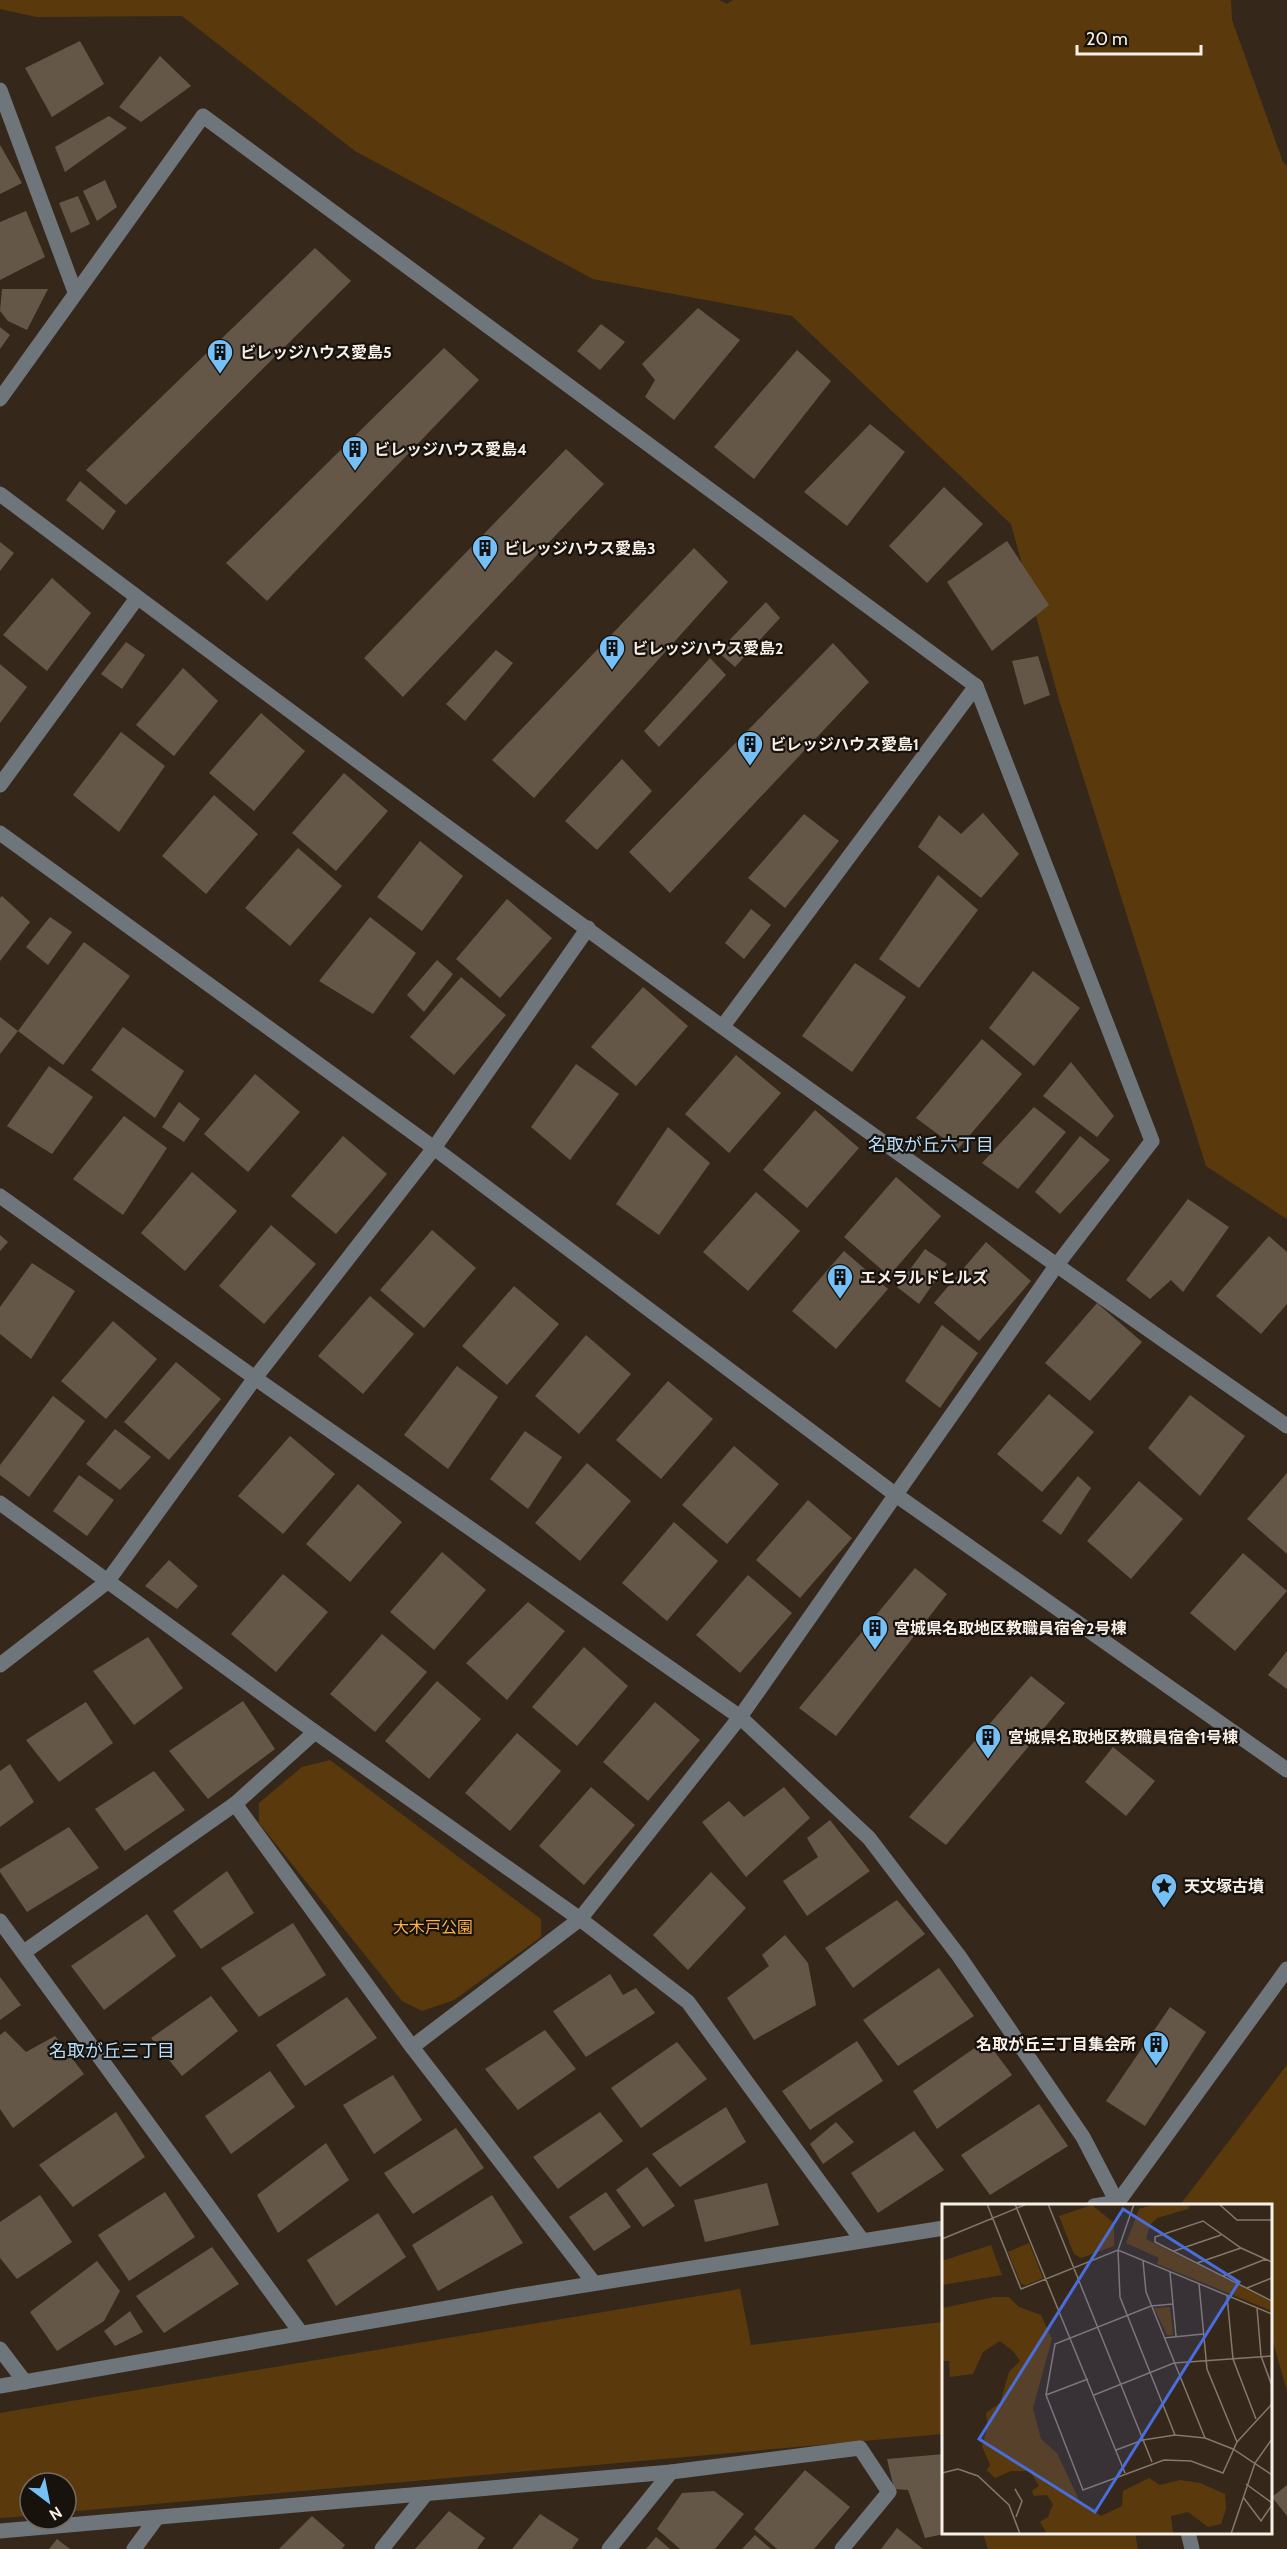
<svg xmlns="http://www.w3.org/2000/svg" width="1287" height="2549" font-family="Cabin,'Noto Sans JP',sans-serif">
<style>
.green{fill:#5a3a0c}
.building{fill:#655747}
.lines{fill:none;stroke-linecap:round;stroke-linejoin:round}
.minor{stroke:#6e767c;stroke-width:15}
.labels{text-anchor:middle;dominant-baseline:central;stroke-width:4.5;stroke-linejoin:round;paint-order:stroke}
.poi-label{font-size:16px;font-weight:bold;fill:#f8efe6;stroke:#18120c;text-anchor:start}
.park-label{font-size:16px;fill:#fab04f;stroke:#18120c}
.neighbourhood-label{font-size:18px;fill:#b5ddfc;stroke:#18120c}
.inset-road{fill:none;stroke:#83786c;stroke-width:1.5}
.view{fill:#496edb;fill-opacity:0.15;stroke:#496edb;stroke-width:3}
.inset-edge{fill:none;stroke:#f8efe6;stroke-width:3}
</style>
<rect width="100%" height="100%" fill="#35281a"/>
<g class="green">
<polygon points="0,0 719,0 727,4 733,0 1231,0 1232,20 1283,162 1287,166 1287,1219 1206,1166 1059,700 1011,524 792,316 593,279 355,151 182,16 37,17 0,9"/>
<polygon points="330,1760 541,1919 541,1937 454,2000 422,2011 402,2001 259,1823 259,1803 302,1767"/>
<polygon points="1287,2065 1287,2391 1271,2335 1270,2206 1180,2205"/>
<polygon points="740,2289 751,2345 943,2322 943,2434 66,2512 66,2483 30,2483 30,2516 0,2518 0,2413"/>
<polygon points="983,2533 1135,2533 1138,2549 988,2549"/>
</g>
<g class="building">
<polygon points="80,41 104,84 52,117 25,68"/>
<polygon points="160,56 191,86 141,122 119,107"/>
<polygon points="109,116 127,128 65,172 55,147"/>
<polygon points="0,145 22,183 0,194"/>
<polygon points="105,180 117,207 97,221 83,191"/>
<polygon points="78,196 90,224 71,233 59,203"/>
<polygon points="26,211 45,257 0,280 0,222"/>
<polygon points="315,248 351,281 126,505 86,470"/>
<polygon points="2,289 48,289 27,330 8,321 0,311"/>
<polygon points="698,308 740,340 674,420 645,397 655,380 642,364"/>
<polygon points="601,324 625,342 600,370 577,351"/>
<polygon points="0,327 10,335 0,349"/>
<polygon points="444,348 479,380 267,601 226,563"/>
<polygon points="797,350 831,381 754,479 714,447"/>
<polygon points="870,424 905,452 847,526 804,492"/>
<polygon points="566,449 604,484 403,697 364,658"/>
<polygon points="80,481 116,511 103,530 66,500"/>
<polygon points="944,487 983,524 927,583 889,546"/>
<polygon points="1007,541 1049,605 992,651 947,582"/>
<polygon points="0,542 14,553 0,571"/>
<polygon points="694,548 728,582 534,798 492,760"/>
<polygon points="52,578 91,613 47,671 3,635"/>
<polygon points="766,602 780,618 735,667 718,652"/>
<polygon points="126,642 145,655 122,689 101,674"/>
<polygon points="833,643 869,682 670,893 629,852"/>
<polygon points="496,650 513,663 465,721 446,704"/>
<polygon points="1038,656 1050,695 1024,705 1012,661"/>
<polygon points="710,658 726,675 659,747 644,731"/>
<polygon points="0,664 27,687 0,723"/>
<polygon points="183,668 218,701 174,756 136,725"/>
<polygon points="261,713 305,751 254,811 209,773"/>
<polygon points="121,732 165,766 119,832 73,795"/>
<polygon points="622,759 652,791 597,850 565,821"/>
<polygon points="344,773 388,811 336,871 292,833"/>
<polygon points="214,795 258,834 206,894 162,856"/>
<polygon points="983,813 1019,854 981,898 918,847 939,815 961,834"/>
<polygon points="804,814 839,841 785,908 748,878"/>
<polygon points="420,841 463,876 422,931 377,897"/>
<polygon points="298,848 342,886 290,946 245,908"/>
<polygon points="938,875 978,910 919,988 879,959"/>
<polygon points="2,896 30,922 0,961 0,898"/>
<polygon points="507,899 552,938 500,998 456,959"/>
<polygon points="751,909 771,925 744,959 725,943"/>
<polygon points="50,917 72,932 48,965 26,947"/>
<polygon points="370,917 416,953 373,1014 319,981"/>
<polygon points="84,942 130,976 63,1065 18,1031"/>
<polygon points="437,960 453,974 424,1012 407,995"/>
<polygon points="855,963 906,997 852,1072 802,1036"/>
<polygon points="1033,971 1080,1008 1034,1066 989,1028"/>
<polygon points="461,977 506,1015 454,1075 410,1037"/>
<polygon points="643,987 688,1026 636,1086 591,1047"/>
<polygon points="0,1017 18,1031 0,1054"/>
<polygon points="123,1027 184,1071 155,1118 91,1070"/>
<polygon points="982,1039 1022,1074 958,1149 916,1118"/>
<polygon points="736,1055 781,1093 729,1153 685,1114"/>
<polygon points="1071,1062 1114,1116 1097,1137 1043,1096"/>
<polygon points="576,1064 619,1094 570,1160 531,1127"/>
<polygon points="49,1066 93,1097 52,1154 7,1126"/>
<polygon points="255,1074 300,1112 248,1172 204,1134"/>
<polygon points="179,1102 200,1119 184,1142 162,1127"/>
<polygon points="1034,1107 1066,1132 1018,1189 982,1163"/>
<polygon points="815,1110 859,1148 807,1208 763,1170"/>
<polygon points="124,1116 167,1148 123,1215 73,1179"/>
<polygon points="668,1127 710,1163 659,1235 616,1204"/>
<polygon points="343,1136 387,1174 336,1234 291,1196"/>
<polygon points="1080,1136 1110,1160 1060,1214 1035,1192"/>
<polygon points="192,1172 237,1211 185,1271 141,1233"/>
<polygon points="896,1177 941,1216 889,1276 844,1237"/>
<polygon points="756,1192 800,1231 748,1291 703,1252"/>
<polygon points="1188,1199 1229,1227 1183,1292 1171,1280 1150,1299 1126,1280"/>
<polygon points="271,1225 316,1264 264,1324 219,1286"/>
<polygon points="432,1230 476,1268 424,1328 380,1290"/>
<polygon points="0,1235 8,1242 0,1251"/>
<polygon points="1269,1236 1287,1252 1287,1304 1261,1334 1216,1296"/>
<polygon points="986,1242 1031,1281 979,1341 934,1303"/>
<polygon points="925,1249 947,1264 919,1304 897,1287"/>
<polygon points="844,1251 888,1289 836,1349 792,1311"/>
<polygon points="32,1263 75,1291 31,1359 0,1334 0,1307"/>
<polygon points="514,1286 559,1324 507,1385 462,1346"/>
<polygon points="370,1296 414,1334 363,1394 318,1356"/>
<polygon points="1097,1303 1142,1342 1090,1401 1045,1363"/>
<polygon points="113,1321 157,1359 106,1419 61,1381"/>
<polygon points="942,1325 978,1353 940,1408 905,1381"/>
<polygon points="586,1335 631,1374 579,1434 535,1396"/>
<polygon points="176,1362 221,1399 169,1460 124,1422"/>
<polygon points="457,1366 498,1397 448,1469 404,1435"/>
<polygon points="668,1381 713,1419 661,1479 616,1440"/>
<polygon points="1049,1394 1094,1432 1042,1492 997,1454"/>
<polygon points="1190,1395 1245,1436 1200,1496 1148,1448"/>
<polygon points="53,1396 85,1421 29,1497 0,1475 0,1465"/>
<polygon points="115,1429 151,1457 120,1490 86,1464"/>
<polygon points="525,1431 562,1457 528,1509 490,1479"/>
<polygon points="290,1436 335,1474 283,1534 238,1496"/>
<polygon points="734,1446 779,1484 727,1544 682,1505"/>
<polygon points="587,1463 631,1501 580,1561 535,1523"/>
<polygon points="1287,1473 1287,1554 1247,1519"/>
<polygon points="79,1475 114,1500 87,1536 53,1511"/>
<polygon points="1078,1476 1091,1488 1061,1535 1042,1521"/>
<polygon points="1139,1481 1183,1519 1131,1579 1087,1541"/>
<polygon points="358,1484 402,1522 350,1582 306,1544"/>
<polygon points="808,1500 852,1538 800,1598 756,1560"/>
<polygon points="674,1522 718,1561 667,1621 622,1583"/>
<polygon points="442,1552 486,1590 434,1650 390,1612"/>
<polygon points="1243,1553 1287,1591 1235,1651 1190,1613"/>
<polygon points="169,1560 198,1586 177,1609 145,1586"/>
<polygon points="915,1568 947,1594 836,1736 799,1708"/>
<polygon points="283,1574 328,1612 276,1672 231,1634"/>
<polygon points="748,1575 792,1613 740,1673 696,1635"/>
<polygon points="528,1602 565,1631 507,1700 466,1663"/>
<polygon points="382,1634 427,1672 375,1732 330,1694"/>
<polygon points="148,1637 183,1688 134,1725 93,1671"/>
<polygon points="584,1647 628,1686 577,1746 532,1707"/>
<polygon points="1287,1651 1287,1689 1268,1675"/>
<polygon points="1031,1676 1065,1703 946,1845 909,1817"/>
<polygon points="437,1681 481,1719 429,1779 385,1741"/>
<polygon points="243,1701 275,1749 208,1799 169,1751"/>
<polygon points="86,1702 113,1743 59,1782 26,1740"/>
<polygon points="655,1702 700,1740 648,1801 603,1762"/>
<polygon points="517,1733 561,1771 510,1831 465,1793"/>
<polygon points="1113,1747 1155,1781 1126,1816 1085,1782"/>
<polygon points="10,1764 34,1802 0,1827 0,1771"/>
<polygon points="154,1771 185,1810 125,1851 95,1809"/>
<polygon points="591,1787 635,1825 584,1885 539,1846"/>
<polygon points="784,1787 810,1818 746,1877 702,1822 729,1801 744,1817"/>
<polygon points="830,1820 870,1871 807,1916 783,1881 818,1857 807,1838"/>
<polygon points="69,1827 99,1868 27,1912 0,1872 0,1869"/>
<polygon points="227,1871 254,1913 201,1949 173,1911"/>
<polygon points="711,1872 746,1908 688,1970 653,1935"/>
<polygon points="897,1900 925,1934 853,1988 825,1948"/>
<polygon points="147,1914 176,1956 104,2010 71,1966"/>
<polygon points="293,1923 326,1975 259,2017 221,1968"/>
<polygon points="785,1935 808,1963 816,2005 754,2040 727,1998 769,1966 762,1955"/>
<polygon points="939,1968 974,2016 898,2066 863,2020"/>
<polygon points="610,1974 623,1995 636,1988 655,2013 586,2057 553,2011"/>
<polygon points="0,1977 21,2005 0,2020"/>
<polygon points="211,1996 238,2031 182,2076 151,2038"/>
<polygon points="347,1997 377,2038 305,2086 276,2045"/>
<polygon points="1170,2007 1206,2032 1145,2126 1106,2101"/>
<polygon points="545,2030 576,2069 518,2110 485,2069"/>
<polygon points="5,2031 26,2052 55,2036 84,2074 13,2128 0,2109 0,2035"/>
<polygon points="986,2040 1012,2075 937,2129 913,2091"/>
<polygon points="857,2041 883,2081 810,2130 782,2091"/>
<polygon points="677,2042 707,2079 641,2128 611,2088"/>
<polygon points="270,2071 295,2107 231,2154 205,2116"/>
<polygon points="393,2075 422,2120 374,2154 343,2105"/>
<polygon points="1039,2104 1068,2146 990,2195 961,2155"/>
<polygon points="726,2107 746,2142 680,2187 652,2154"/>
<polygon points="116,2112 145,2157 73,2207 39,2165"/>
<polygon points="600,2112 623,2141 558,2189 533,2157"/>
<polygon points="836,2122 854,2142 823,2164 810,2144"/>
<polygon points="456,2128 484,2168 413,2214 384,2173"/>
<polygon points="914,2131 944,2170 878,2213 851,2173"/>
<polygon points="326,2143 349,2180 278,2233 257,2195"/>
<polygon points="647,2167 675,2206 643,2227 616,2190"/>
<polygon points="767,2183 779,2225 705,2242 694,2200"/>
<polygon points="165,2192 195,2237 129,2281 98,2235"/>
<polygon points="606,2192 631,2227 594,2251 569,2217"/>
<polygon points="40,2195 72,2242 17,2279 0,2258 0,2222"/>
<polygon points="492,2195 523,2243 438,2291 412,2245"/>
<polygon points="378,2213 406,2257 336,2306 307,2260"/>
<polygon points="212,2247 239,2284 164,2333 136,2296"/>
<polygon points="97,2261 120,2291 104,2321 57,2351 30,2312"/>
<polygon points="130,2311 143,2332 115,2346 104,2331"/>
<polygon points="944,2454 944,2534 925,2538 908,2490 894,2489 887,2459"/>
<polygon points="805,2470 850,2507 814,2549 777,2549 754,2529"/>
<polygon points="1287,2485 1287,2516 1272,2497"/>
<polygon points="714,2491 744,2514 715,2549 680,2549 657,2529 682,2493"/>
<polygon points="449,2511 485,2538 477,2549 415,2549"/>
<polygon points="540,2514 579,2539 572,2549 512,2549"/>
<polygon points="312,2516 345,2545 342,2549 279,2549"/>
<polygon points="897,2528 923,2549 881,2549"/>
<polygon points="755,2535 771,2549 742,2549"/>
<polygon points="656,2537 670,2549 646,2549"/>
<polygon points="57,2539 70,2549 49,2549"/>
</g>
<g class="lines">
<g class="minor">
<polyline points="0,90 75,292"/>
<polyline points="0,399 203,116 976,686 1152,1141 1056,1266 740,1717 580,1919 412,2047"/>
<path d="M0 494C423 813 852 1125 1287 1426"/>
<polyline points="0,785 137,598"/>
<polyline points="0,833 434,1148 896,1495 1287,1770"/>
<polyline points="723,1026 976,686"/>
<polyline points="0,1196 255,1378 740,1717 869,1838 959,1956 1083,2137 1119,2206"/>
<polyline points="0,1503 315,1732 580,1919 688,2002 862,2240"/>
<polyline points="0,1665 107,1582 255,1378 434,1148 588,928"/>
<polyline points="235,1804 412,2047 594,2283"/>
<polyline points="0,1921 301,2333"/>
<polyline points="24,1952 235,1804 315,1732"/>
<polyline points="1094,2206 1118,2202 1287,1969"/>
<polyline points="0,2349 25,2382"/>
<polyline points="0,2386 516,2296 944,2228"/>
<polyline points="0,2531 671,2472 860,2448 889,2492 842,2549"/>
<polyline points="1188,2532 1192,2549"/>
<polyline points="134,2549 156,2519"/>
<polyline points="382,2549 425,2495"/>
<polyline points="609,2549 671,2472"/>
</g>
</g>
<defs>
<g id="building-pin" transform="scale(1.35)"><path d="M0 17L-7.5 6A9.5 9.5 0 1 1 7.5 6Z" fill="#75c0f6" stroke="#18120c"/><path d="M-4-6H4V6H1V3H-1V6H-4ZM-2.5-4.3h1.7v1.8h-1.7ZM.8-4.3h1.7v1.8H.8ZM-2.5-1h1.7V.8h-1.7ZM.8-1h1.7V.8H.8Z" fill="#111"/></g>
<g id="sight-pin" transform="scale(1.35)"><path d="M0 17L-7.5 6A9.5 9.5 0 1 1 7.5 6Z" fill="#75c0f6" stroke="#18120c"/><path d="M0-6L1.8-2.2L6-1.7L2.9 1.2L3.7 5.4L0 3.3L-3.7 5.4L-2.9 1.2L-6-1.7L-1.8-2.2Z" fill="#111"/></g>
</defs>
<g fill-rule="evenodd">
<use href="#building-pin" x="220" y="352"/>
<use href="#building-pin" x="355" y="449"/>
<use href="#building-pin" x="485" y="548"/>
<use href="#building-pin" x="612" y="648"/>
<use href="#building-pin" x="750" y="744"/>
<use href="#building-pin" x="840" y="1277"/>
<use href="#building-pin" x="875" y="1628"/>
<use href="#building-pin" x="988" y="1737"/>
<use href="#sight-pin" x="1164" y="1886"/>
<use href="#building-pin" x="1156" y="2044"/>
</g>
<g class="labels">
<g class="poi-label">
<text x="240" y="352">ビレッジハウス愛島5</text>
<text x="374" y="449">ビレッジハウス愛島4</text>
<text x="504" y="548">ビレッジハウス愛島3</text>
<text x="632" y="648">ビレッジハウス愛島2</text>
<text x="770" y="744">ビレッジハウス愛島1</text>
<text x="860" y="1277">エメラルドヒルズ</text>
<text x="894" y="1628">宮城県名取地区教職員宿舎2号棟</text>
<text x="1008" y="1737">宮城県名取地区教職員宿舎1号棟</text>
<text x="1184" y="1886">天文塚古墳</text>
<text x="1136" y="2044" text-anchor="end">名取が丘三丁目集会所</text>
</g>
<g class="park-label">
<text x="433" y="1927">大木戸公園</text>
</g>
<g class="neighbourhood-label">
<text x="931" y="1145">名取が丘六丁目</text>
<text x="112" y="2051">名取が丘三丁目</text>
</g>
</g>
<g transform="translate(942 2204)">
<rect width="330" height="330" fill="#35281a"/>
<path d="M214 0H248L246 5 215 14 208 21 204 35 330 98V107L215 60 217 54 184 39 197 5ZM150 1 172 19V42L139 54 132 50 117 12ZM87 39 101 74 84 81 79 80 66 48ZM49 41 60 71 0 81V57ZM52 93H67L77 103 99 111 110 135 91 204 99 235 115 249 137 296 159 312 180 302 181 287 207 274 218 281 238 276 258 279 283 290 284 305 279 320 266 323 246 308 229 312 231 330H105L98 318 106 313 111 300 105 291 92 292 90 287 97 282 88 267H69L53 274 45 266 48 261 40 242 46 221 44 209 58 199 67 168 78 157 72 148 58 137 41 148 31 170 8 173 7 157H0L1 104ZM228 103 231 131H225L212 104Z" fill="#5a3a0c"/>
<path class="inset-road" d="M45 0 79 85 176 46 330 110M73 0 183 269M106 0 210 258M192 0 176 46 178 93 233 231M277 0 295 16H330M0 35 85 0M232 47 279 31M201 57 204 88 263 234M330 58 299 44 261 17 213 33V38L330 97M255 59 299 44M228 68 234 132M281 72 324 55M257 80 265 165 295 238M305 84 330 74M285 92 291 155 314 215M231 100 209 102 113 140 104 191 141 286 222 256 249 257 281 269 295 238 330 200M315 104 319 152 330 182M222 134 261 130M104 191 146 175M152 191 232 159 330 152M174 246 201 236 233 231 263 234 291 245 330 271M0 269 16 265 36 272 67 301 78 330M304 280 330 299M73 285 80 297 74 313M301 293 319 317 330 301M289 330 313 259 330 235"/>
<path class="view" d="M181 5 297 78 153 308 37 235Z"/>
<rect width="330" height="330" class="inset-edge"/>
</g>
<g transform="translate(48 2501) rotate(148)"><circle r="28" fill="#18120c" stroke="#726a63" stroke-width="1.5"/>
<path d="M0-4.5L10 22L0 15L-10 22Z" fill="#75c0f6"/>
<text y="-9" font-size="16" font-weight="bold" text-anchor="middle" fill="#f8efe6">N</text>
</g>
<path d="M1077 45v9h124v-9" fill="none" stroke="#f8efe6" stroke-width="3"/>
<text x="1086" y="45" font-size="18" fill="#f8efe6" stroke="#18120c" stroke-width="4.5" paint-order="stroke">20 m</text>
</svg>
